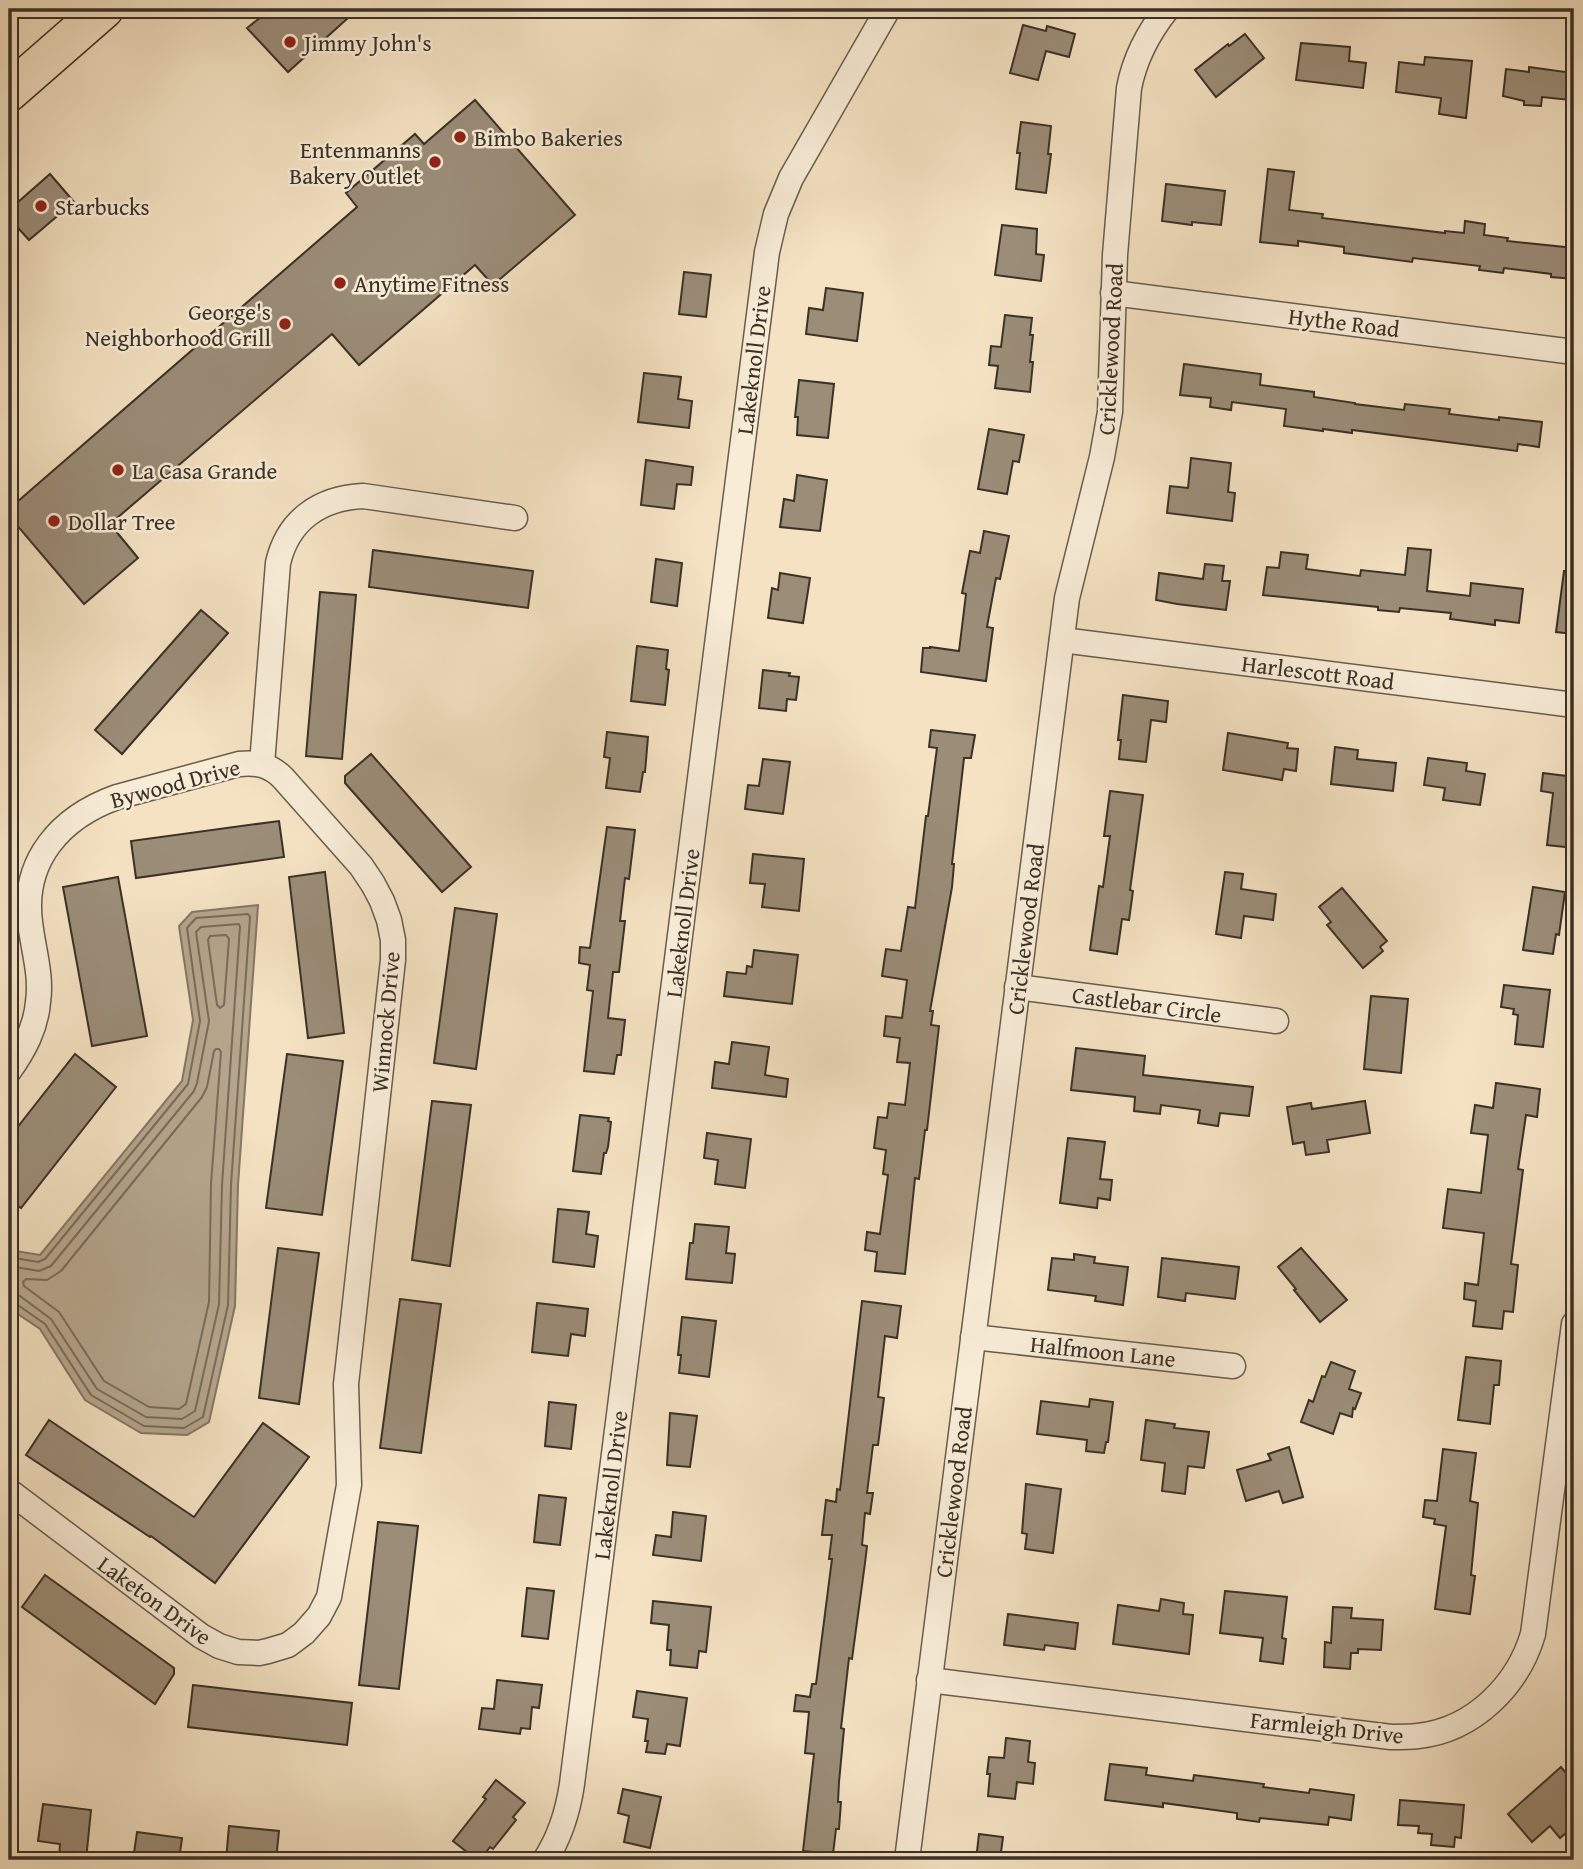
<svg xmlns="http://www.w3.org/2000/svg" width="1583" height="1869" font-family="'Gentium Book Plus',serif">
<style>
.water{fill:#b5a68d;stroke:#847764;stroke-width:2}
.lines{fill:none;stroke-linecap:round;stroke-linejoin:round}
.shore{stroke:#786c5a;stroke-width:2}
.building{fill:#9b8d78;stroke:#3a3127;stroke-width:2}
.minor-casing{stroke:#685d4e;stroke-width:27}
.primary-casing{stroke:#3a3127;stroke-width:41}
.minor{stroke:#f8ecd7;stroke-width:24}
.primary{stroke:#f4e2c2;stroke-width:38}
.poi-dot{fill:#8f2418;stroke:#f8ecd7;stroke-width:2.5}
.labels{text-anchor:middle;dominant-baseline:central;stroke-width:5;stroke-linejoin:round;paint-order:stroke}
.poi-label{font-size:23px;fill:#3a3127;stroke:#f8ecd7;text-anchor:start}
.street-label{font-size:23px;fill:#3a3127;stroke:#f8ecd7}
</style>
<rect width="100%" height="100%" fill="#f4e2c2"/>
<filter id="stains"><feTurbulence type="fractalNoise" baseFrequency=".00286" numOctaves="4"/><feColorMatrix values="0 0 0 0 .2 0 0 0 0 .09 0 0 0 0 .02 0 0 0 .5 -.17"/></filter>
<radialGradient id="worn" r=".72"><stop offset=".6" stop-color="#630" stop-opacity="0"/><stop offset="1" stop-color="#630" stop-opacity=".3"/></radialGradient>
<polygon class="water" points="258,905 238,1185 235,1306 209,1422 187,1435 141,1433 85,1400 40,1329 9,1308 9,1250 40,1255 182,1081 193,1020 179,926 192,912"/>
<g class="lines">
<g class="shore">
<polygon points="226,935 229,939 224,1005 220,1008 217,1005 208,940 210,936"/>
<polygon points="216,1049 219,1049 221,1052 211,1184 209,1302 186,1404 179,1409 149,1407 104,1381 59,1312 24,1286 23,1282 26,1279 47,1280 61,1271 202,1097 207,1087 214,1051"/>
<polyline points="9,1257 38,1262 45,1259 188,1084 200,1021 187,928 196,918 248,914 250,917 231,1185 228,1305 203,1417 184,1428 144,1426 91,1395 45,1324 15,1303 9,1302"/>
<polyline points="9,1266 39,1271 51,1266 194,1091 197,1083 209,1021 196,932 201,927 239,924 240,927 222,1185 219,1304 195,1411 182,1419 146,1417 97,1389 51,1319 20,1296 9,1293"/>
</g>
</g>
<g class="building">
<polygon points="271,9 358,9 288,72 247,28"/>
<polygon points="1023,25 1046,31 1047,26 1075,34 1069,57 1046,51 1038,80 1010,73"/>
<polygon points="1245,34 1264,58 1216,97 1195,70 1228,44 1229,46"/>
<polygon points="1301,43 1350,47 1349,61 1366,63 1363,88 1296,80"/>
<polygon points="1425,57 1472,61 1466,118 1439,114 1441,98 1396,92 1399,62 1424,65"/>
<polygon points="1529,67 1573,73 1570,100 1542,97 1541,106 1524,105 1524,101 1503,96 1506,69 1529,72"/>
<polygon points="475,100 575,215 493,285 475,265 359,365 332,334 110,524 138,558 84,604 9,516 9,509 357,207 346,193 415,134 424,144"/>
<polygon points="1021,122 1051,126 1048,154 1051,154 1046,193 1016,189 1020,153 1017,153"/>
<polygon points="1268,169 1294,172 1289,210 1323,214 1322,218 1445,233 1445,231 1464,233 1465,221 1485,224 1484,235 1508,238 1507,241 1574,248 1574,279 1551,277 1551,274 1504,268 1503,273 1479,270 1480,266 1413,258 1412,262 1344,253 1344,247 1298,241 1298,246 1260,242"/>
<polygon points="50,174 74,202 29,240 9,218 9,210"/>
<polygon points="1166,184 1225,191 1221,225 1192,222 1192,225 1162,221"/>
<polygon points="1002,225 1037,229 1036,254 1044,255 1041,281 995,275"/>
<polygon points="684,272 711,275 706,317 679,314"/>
<polygon points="826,288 863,293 857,341 806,334 809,308 823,310"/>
<polygon points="1005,315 1032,318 1030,335 1033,335 1030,362 1033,362 1030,392 995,388 998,366 989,365 991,346 1001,347"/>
<polygon points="1184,364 1261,374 1260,385 1314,392 1314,397 1355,403 1355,404 1404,410 1405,404 1450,409 1449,414 1499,420 1499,417 1542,422 1539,447 1518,444 1517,451 1352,430 1352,433 1323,429 1323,431 1284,426 1286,409 1232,402 1231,410 1210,407 1211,398 1180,395"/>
<polygon points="644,373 681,377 678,399 692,401 689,428 638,422"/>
<polygon points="799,380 834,384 828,438 797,435 798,417 795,417"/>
<polygon points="989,429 1024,435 1019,462 1013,461 1007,494 978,489"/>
<polygon points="1191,458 1231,463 1228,492 1235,493 1232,521 1167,513 1170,486 1188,488"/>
<polygon points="646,460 693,467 691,485 677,484 674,509 641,505"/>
<polygon points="797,475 827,480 820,531 780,527 784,499 794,501"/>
<polygon points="984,531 1009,536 1000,579 996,578 987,627 993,628 986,681 921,672 923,648 930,648 930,647 959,651 966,594 962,593 970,551 980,553"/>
<polygon points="1408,548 1431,550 1427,591 1470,596 1471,583 1523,589 1519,623 1495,620 1495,625 1450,619 1451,613 1400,608 1399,612 1378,610 1378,607 1263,595 1267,567 1279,568 1281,552 1308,555 1306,569 1360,576 1361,570 1405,575"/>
<polygon points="373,550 533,571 528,608 369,587"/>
<polygon points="656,559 682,563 677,606 651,602"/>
<polygon points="1205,564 1224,566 1222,581 1230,581 1226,610 1177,604 1156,600 1159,573 1203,579"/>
<polygon points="1564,571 1574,571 1574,634 1556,632"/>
<polygon points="780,573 810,578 803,623 768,618 772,588 778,590"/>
<polygon points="320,592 356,595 342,759 306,756"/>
<polygon points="201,610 228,633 122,754 95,730"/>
<polygon points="637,646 668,650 666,669 669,670 665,705 631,701"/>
<polygon points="763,670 790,673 789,676 799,677 796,700 787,699 786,711 759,708"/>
<polygon points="1123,695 1168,701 1166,722 1151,720 1146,762 1119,759 1121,740 1118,740"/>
<polygon points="931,730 975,735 971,758 964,758 952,864 954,864 952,887 930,1011 933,1011 931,1025 939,1026 927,1130 925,1130 919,1179 915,1178 905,1274 875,1271 877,1252 865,1250 867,1232 880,1234 888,1175 883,1174 886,1150 874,1148 878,1117 887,1118 889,1103 905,1105 910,1063 897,1062 900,1038 884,1036 886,1016 902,1018 907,980 882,976 886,949 901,951 908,907 915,908 926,816 928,816 937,748 929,747"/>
<polygon points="607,732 648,737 645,772 643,772 640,792 606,788 610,758 604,757"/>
<polygon points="1228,733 1288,743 1287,748 1298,749 1296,771 1284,769 1282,780 1223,770"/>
<polygon points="1335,747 1358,750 1357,759 1396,763 1393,791 1331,784"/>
<polygon points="371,754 471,867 442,892 345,783 345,776"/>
<polygon points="1428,758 1467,763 1466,771 1485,774 1480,805 1443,800 1445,788 1424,785"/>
<polygon points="763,759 790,762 783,814 745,809 748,785 759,786"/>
<polygon points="1543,773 1574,777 1574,848 1547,845 1553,793 1541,791"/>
<polygon points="1110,791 1143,795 1130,890 1133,891 1129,920 1122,919 1117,954 1090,950 1099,886 1103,887 1110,836 1104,836"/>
<polygon points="279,821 284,857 136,878 131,841"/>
<polygon points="607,827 635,830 629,879 625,878 620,921 625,921 619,972 613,972 608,1018 625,1020 621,1055 617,1055 614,1074 584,1071 593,991 587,990 590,965 579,963 580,947 590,948"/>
<polygon points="753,854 804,859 799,911 762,907 765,884 750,883"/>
<polygon points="325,872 344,1033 308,1038 289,877"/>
<polygon points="1225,872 1243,874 1241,889 1276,894 1273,920 1244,916 1241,938 1216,934"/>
<polygon points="118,877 147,1036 92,1046 63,887"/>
<polygon points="1533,887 1565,892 1559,935 1556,934 1553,954 1523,950"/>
<polygon points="1342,888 1387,941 1380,947 1383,951 1363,968 1327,925 1331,922 1319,907"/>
<polygon points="455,908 497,914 476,1069 434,1063"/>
<polygon points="754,950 798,955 792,1004 724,996 727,972 746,974 747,966 752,967"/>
<polygon points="1504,985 1550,990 1543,1047 1515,1044 1518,1015 1513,1014 1514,1009 1501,1007"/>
<polygon points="1371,996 1408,999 1401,1073 1364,1069"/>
<polygon points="732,1042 769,1047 765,1075 788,1079 786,1097 712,1088 715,1062 729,1064"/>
<polygon points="1076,1048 1145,1056 1143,1075 1253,1087 1249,1116 1220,1113 1218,1126 1198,1123 1200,1110 1161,1105 1160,1114 1134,1111 1135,1097 1071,1090"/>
<polygon points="75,1054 116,1087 21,1208 9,1199 9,1138"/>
<polygon points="287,1054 343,1061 322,1215 266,1208"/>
<polygon points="1496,1083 1540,1089 1537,1117 1526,1115 1518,1169 1523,1170 1511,1264 1518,1265 1513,1312 1504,1311 1502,1329 1473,1326 1476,1301 1464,1299 1465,1283 1478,1285 1484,1233 1443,1228 1448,1189 1481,1193 1488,1135 1471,1133 1475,1105 1493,1108"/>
<polygon points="432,1101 471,1105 450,1266 412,1260"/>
<polygon points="1365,1101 1370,1133 1327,1140 1329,1152 1306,1155 1304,1142 1293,1144 1287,1107 1311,1103 1312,1109"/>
<polygon points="580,1115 609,1118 608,1121 611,1122 608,1147 606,1153 604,1153 601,1174 573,1171"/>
<polygon points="707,1133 751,1139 745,1188 715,1184 718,1160 704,1158"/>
<polygon points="1068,1138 1105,1142 1100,1179 1112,1180 1110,1200 1098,1198 1097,1208 1060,1203"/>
<polygon points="558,1209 589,1212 586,1234 598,1236 594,1267 553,1262"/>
<polygon points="695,1224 729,1227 726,1253 735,1254 732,1283 686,1279 690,1243 693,1243"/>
<polygon points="278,1248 319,1253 299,1404 259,1398"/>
<polygon points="1301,1248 1347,1300 1320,1322 1294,1290 1296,1289 1278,1267"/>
<polygon points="1074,1254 1095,1257 1094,1263 1128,1267 1123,1305 1095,1301 1096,1296 1048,1290 1052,1258 1074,1260"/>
<polygon points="1162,1258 1239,1267 1235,1299 1186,1293 1185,1301 1158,1297"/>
<polygon points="400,1299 441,1304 421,1453 380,1448"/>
<polygon points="862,1301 901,1306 897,1338 885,1336 878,1397 884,1398 878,1445 873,1445 867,1493 873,1493 870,1514 865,1513 862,1545 867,1546 865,1563 852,1659 849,1658 841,1728 844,1729 839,1782 838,1802 841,1802 839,1829 836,1829 833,1854 803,1851 814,1754 805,1753 809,1712 794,1711 796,1695 810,1697 812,1684 816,1684 832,1559 829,1559 832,1535 822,1535 826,1500 836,1502 837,1489 840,1490"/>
<polygon points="537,1303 588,1309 585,1336 571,1334 568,1356 532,1352"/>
<polygon points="682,1317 716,1321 709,1377 679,1373 681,1355 678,1355"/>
<polygon points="1466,1357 1501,1361 1499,1385 1494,1385 1490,1424 1458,1420"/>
<polygon points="1331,1362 1355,1371 1349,1389 1361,1393 1355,1409 1353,1408 1352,1417 1340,1413 1333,1434 1301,1422 1309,1400 1313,1402 1322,1376 1325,1377"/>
<polygon points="1090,1399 1113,1402 1108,1442 1106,1442 1104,1453 1086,1451 1087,1440 1037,1434 1041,1401 1089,1407"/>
<polygon points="549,1402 576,1405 571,1449 545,1446"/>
<polygon points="670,1413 697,1416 690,1467 667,1465"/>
<polygon points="49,1420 194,1517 263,1423 309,1457 215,1583 151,1536 150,1537 26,1455"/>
<polygon points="1146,1420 1175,1424 1174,1428 1209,1432 1204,1468 1188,1466 1185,1494 1162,1491 1165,1463 1141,1460"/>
<polygon points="1289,1447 1303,1497 1283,1503 1279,1491 1246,1501 1237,1470 1271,1460 1268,1454"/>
<polygon points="1443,1449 1476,1453 1470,1501 1478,1503 1471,1575 1475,1576 1470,1614 1435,1609 1446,1526 1434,1524 1435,1519 1423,1517 1425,1500 1437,1501"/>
<polygon points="1026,1484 1061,1489 1053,1553 1025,1549 1027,1534 1022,1533"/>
<polygon points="539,1495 566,1498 560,1545 534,1542"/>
<polygon points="673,1512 706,1516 701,1561 653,1555 656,1535 671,1537"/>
<polygon points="378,1522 418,1526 399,1689 359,1685"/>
<polygon points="45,1575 174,1668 174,1674 155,1704 22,1607"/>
<polygon points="527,1588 554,1591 548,1639 522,1636"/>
<polygon points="1225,1591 1287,1597 1282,1638 1286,1639 1283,1664 1260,1661 1263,1638 1220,1633"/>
<polygon points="1161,1599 1184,1603 1183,1614 1193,1615 1189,1654 1113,1644 1118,1605 1159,1611"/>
<polygon points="653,1601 711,1607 706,1652 699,1651 697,1668 670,1665 671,1650 667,1650 669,1625 651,1623"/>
<polygon points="1333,1607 1352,1608 1351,1618 1383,1620 1381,1650 1358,1649 1358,1653 1351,1653 1350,1669 1324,1667 1325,1642 1331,1643"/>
<polygon points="1008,1614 1078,1623 1075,1649 1045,1645 1044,1650 1004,1645"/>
<polygon points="497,1680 542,1685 539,1708 532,1707 530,1729 521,1728 520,1734 479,1729 482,1708 494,1709"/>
<polygon points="193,1685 352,1703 347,1745 188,1727"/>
<polygon points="637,1691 687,1698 680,1746 667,1744 665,1754 646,1752 648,1741 645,1741 648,1719 633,1717"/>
<polygon points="1006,1738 1030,1741 1028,1762 1035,1763 1033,1784 1017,1782 1015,1799 988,1796 990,1774 987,1774 989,1757 1004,1758"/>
<polygon points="1110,1764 1147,1768 1146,1775 1193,1781 1194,1775 1264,1784 1263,1787 1309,1793 1310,1789 1354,1795 1351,1820 1329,1817 1328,1825 1260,1818 1259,1822 1237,1819 1237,1813 1163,1803 1163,1807 1105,1800"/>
<polygon points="1561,1767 1574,1783 1574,1805 1568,1811 1574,1819 1574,1826 1560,1838 1550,1826 1532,1842 1508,1814"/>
<polygon points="496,1780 525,1803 513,1817 516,1820 493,1849 490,1847 480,1860 477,1860 453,1841 486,1799 483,1797"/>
<polygon points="623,1789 661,1797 650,1848 624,1842 629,1816 618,1813"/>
<polygon points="1400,1800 1464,1805 1461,1838 1455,1837 1454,1847 1431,1845 1432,1834 1418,1833 1419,1826 1398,1825"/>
<polygon points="43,1804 91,1810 86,1860 59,1859 60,1844 38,1841"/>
<polygon points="229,1826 279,1831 276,1860 226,1860"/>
<polygon points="137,1832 182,1838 179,1860 133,1860"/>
<polygon points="979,1834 1003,1837 1000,1860 976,1860"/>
</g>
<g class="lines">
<g class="minor-casing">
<g id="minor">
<polyline points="1113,293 1574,352"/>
<polyline points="1062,640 1574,705"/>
<path d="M262 764 278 563C288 520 320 498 363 496L515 518"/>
<polyline points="1017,987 1276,1021"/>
<path d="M9 1071C24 1050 36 1028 38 1002 42 975 33 949 30 922 22 860 61 817 117 797L239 764C257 762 270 765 283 778L361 866 373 884 382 901 389 920 393 940V960L346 1384 349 1485 329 1597 319 1616 304 1633 288 1645 268 1651 259 1653 238 1652 219 1646 201 1636 9 1491"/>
<polyline points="973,1337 1233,1366"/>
<path d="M929 1680 1391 1737C1400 1737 1410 1737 1418 1736 1474 1730 1518 1685 1533 1634L1574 1324"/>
<path d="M545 1860C560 1837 568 1811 572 1784L767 252 776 214 791 178 888 9"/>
<path d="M907 1860 1067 598 1102 457 1110 412 1115 255 1129 88C1135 57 1148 33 1167 9"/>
</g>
</g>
<g class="primary-casing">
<polyline id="primary" points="9,92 104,9"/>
</g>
<use href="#minor" class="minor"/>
<use href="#primary" class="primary"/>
</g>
<g class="poi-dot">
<circle cx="290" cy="42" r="7"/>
<circle cx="460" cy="137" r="7"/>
<circle cx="435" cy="162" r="7"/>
<circle cx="41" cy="206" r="7"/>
<circle cx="340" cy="283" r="7"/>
<circle cx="285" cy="324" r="7"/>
<circle cx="118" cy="470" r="7"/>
<circle cx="54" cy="521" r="7"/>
</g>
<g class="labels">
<g class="poi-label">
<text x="304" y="42">Jimmy John's</text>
<text x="474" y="137">Bimbo Bakeries</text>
<text x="421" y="149" text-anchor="end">Entenmanns<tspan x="421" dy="26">Bakery Outlet</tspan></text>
<text x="55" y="206">Starbucks</text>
<text x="354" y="283">Anytime Fitness</text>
<text x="271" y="311" text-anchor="end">George's<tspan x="271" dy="26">Neighborhood Grill</tspan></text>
<text x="132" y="470">La Casa Grande</text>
<text x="68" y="521">Dollar Tree</text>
</g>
<g class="street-label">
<text transform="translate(1344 322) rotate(7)">Hythe Road</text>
<text transform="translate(1110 349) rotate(-87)">Cricklewood Road</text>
<text transform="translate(753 360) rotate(-83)">Lakeknoll Drive</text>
<text transform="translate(1318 672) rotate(7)">Harlescott Road</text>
<text transform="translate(175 783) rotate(-15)">Bywood Drive</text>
<text transform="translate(682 923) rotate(-83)">Lakeknoll Drive</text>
<text transform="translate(1025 929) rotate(-83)">Cricklewood Road</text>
<text transform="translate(1147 1004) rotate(8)">Castlebar Circle</text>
<text transform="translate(385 1022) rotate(-85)">Winnock Drive</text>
<text transform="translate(1103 1351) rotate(6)">Halfmoon Lane</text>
<text transform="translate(610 1485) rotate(-83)">Lakeknoll Drive</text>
<text transform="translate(953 1492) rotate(-83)">Cricklewood Road</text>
<text transform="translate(155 1600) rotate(36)">Laketon Drive</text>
<text transform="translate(1327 1727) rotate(6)">Farmleigh Drive</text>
</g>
</g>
<rect width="1583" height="1869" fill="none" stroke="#f4e2c2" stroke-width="35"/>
<rect x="10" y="10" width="1562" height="1848" fill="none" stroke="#3a3127" stroke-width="3.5"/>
<rect x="18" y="18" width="1548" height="1834" fill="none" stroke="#3a3127" stroke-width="2"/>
<rect width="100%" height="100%" filter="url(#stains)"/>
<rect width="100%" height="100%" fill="url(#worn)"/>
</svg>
